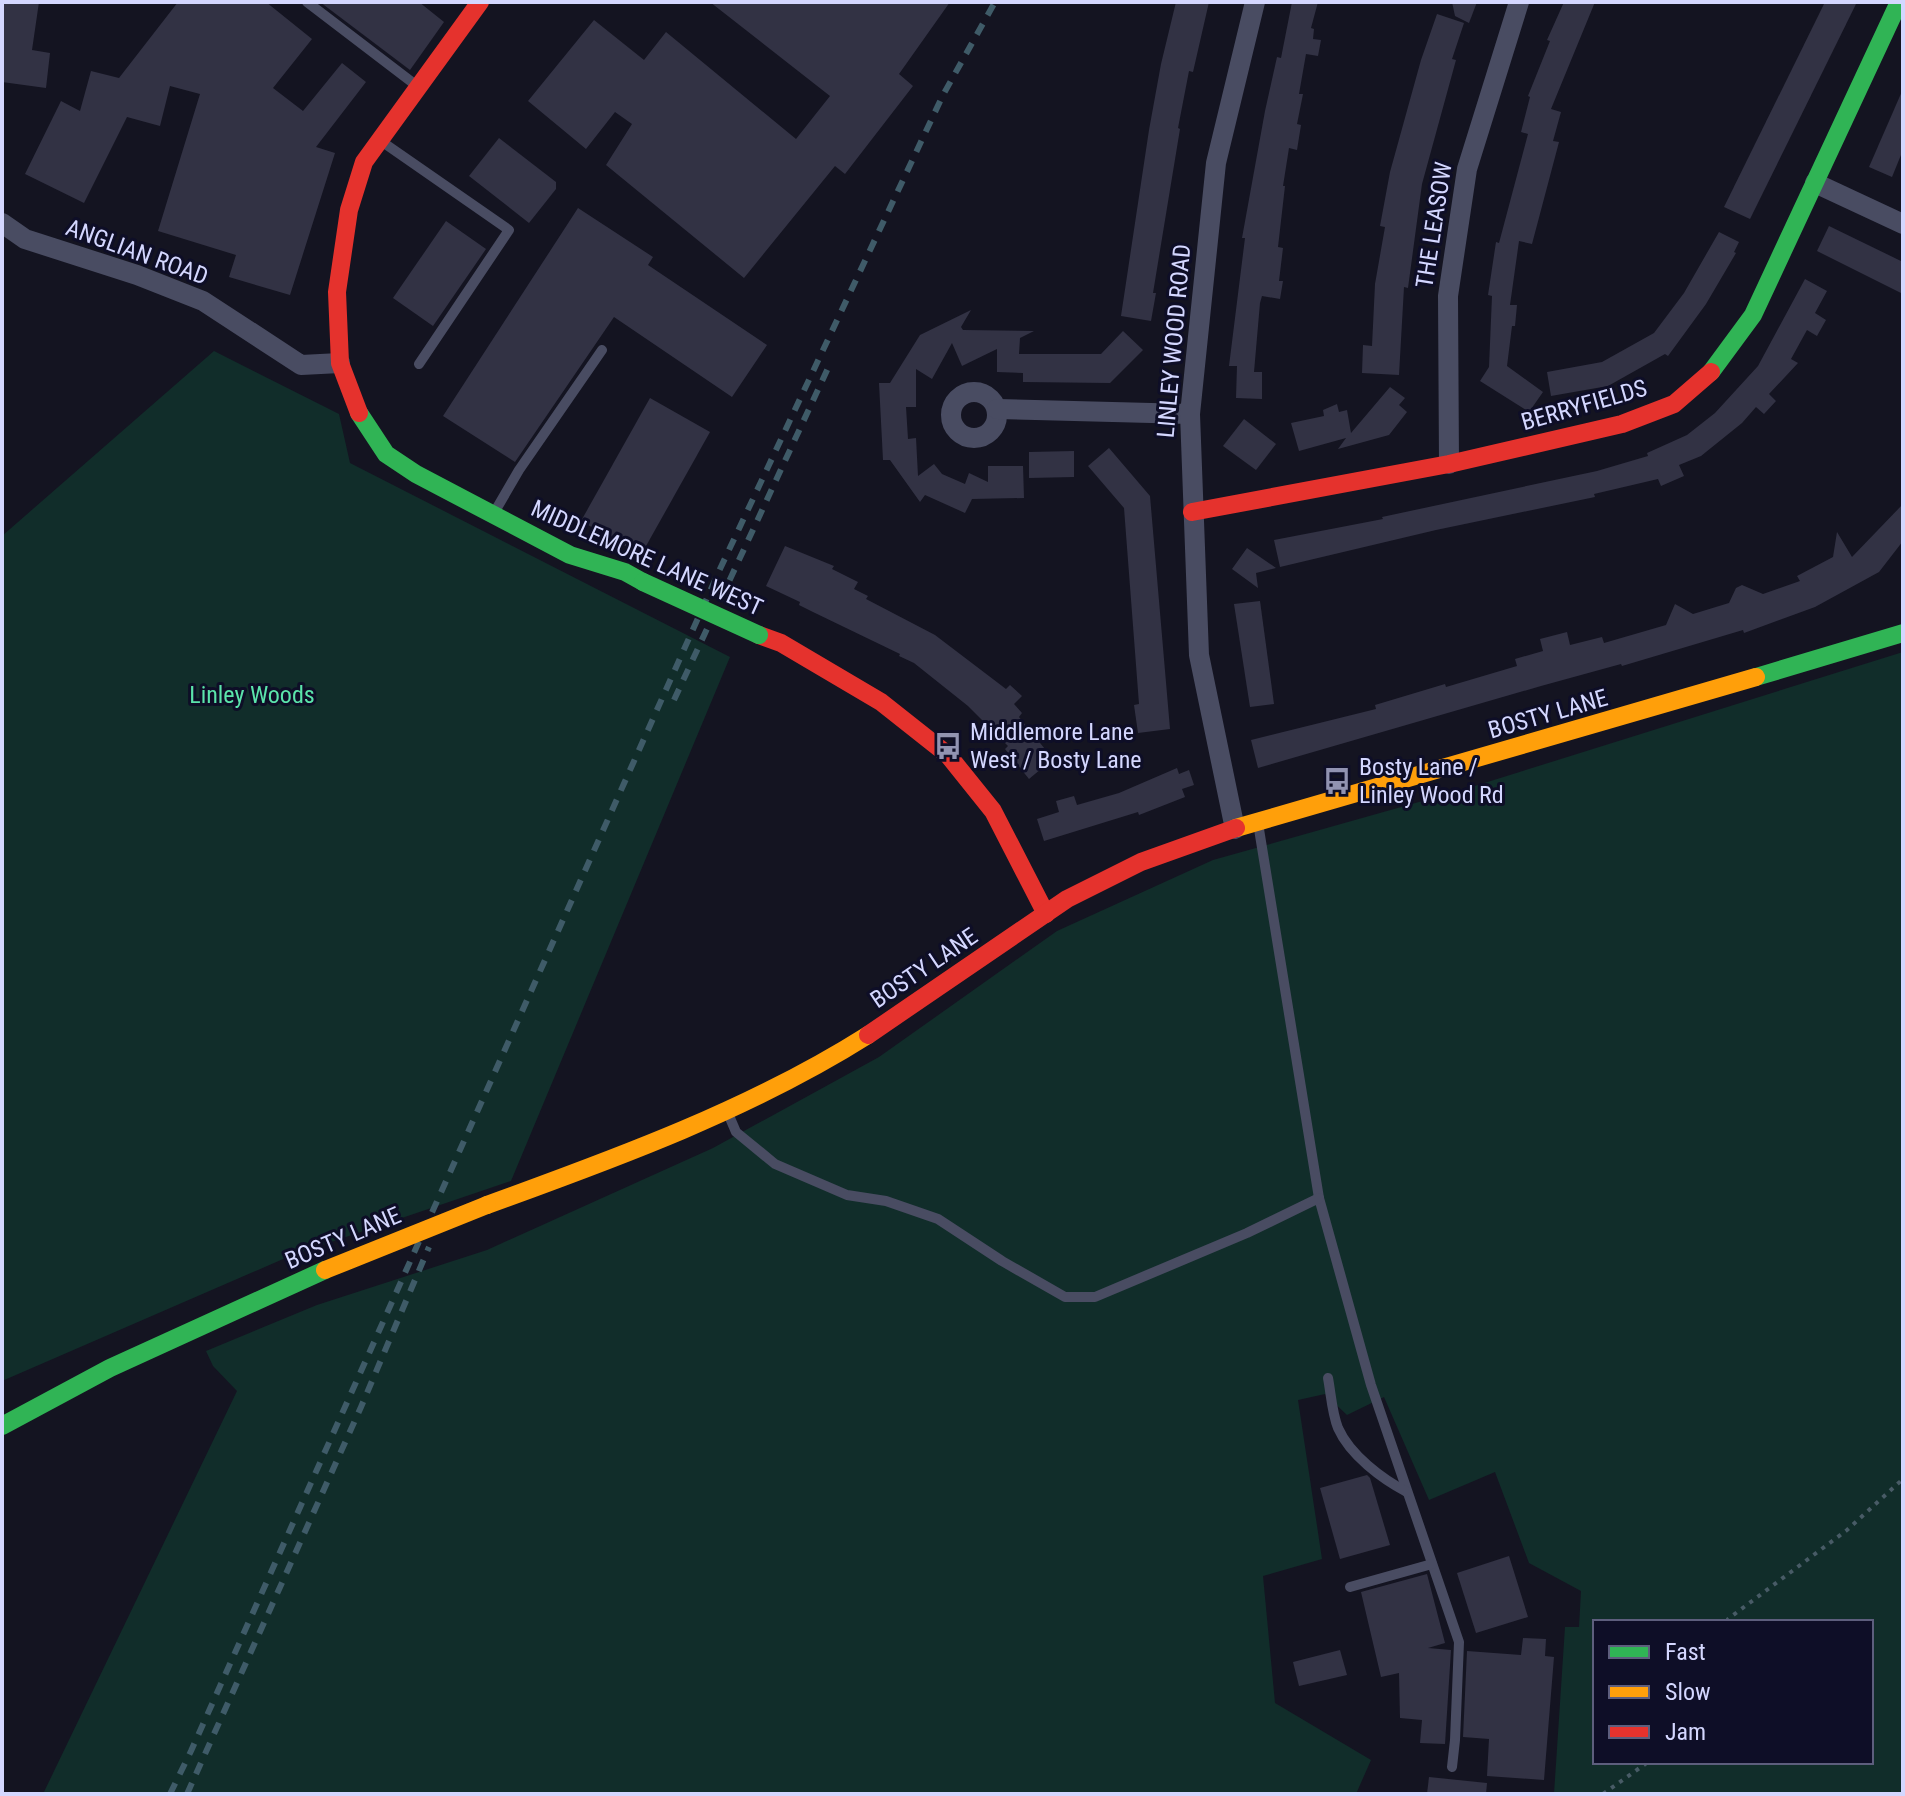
<svg xmlns="http://www.w3.org/2000/svg" width="1905" height="1796" font-family="'Roboto Condensed',sans-serif">
<style>
.green{fill:#112d2a;fill-rule:evenodd}
.building{fill:#323244}
.lines{fill:none;stroke-linecap:round;stroke-linejoin:round}
.path{stroke:#485b66;stroke-width:4;stroke-dasharray:4 6;stroke-linecap:butt}
.lane{stroke:#494c62;stroke-width:10}
.street{stroke:#494c62;stroke-width:20}
.fast{stroke:#30b455;stroke-width:18}
.slow{stroke:#ff9f0a;stroke-width:18}
.jam{stroke:#e5322d;stroke-width:18}
.rail{stroke:#3f5b68;stroke-width:6;stroke-dasharray:12 10;stroke-linecap:butt}
.fast-bridge{stroke:#30b455;stroke-width:18}
.slow-bridge{stroke:#ff9f0a;stroke-width:18}
.labels{text-anchor:middle;dominant-baseline:central;stroke-width:6;stroke-linejoin:round;paint-order:stroke}
.street-label{font-size:24px;fill:#d4d7ff;stroke:#0e0e27}
.park-label{font-size:24px;fill:#5be4ab;stroke:#0e0e27}
.poi-label{font-size:24px;fill:#d4d7ff;stroke:#0e0e27;text-anchor:start}
</style>
<rect width="100%" height="100%" fill="#141421"/>
<g class="green">
<polygon points="214,351 339,414 350,463 730,657 511,1181 290,1256 2,1381 2,536"/>
<path d="M1903 652V1794H1554L1565 1627H1579L1581 1591 1529 1563 1495 1472 1429 1500 1384 1397 1347 1415 1325 1394 1298 1400 1322 1559 1263 1576 1275 1703 1371 1760 1356 1794H43L237 1391 213 1366 206 1351 317 1305 487 1250 713 1148 879 1057 1057 931 1213 860 1465 789ZM1595 1622H1871V1762H1595Z"/>
</g>
<g class="building">
<polygon points="2,2 39,2 32,50 50,53 46,88 2,82"/>
<polygon points="178,2 266,2 312,39 273,88 303,111 342,63 366,82 316,147 335,153 290,295 229,277 236,255 158,231 200,94 170,86 160,126 127,117 84,203 25,174 61,101 80,111 91,71 119,78"/>
<polygon points="320,2 419,2 444,22 410,70"/>
<polygon points="710,2 950,2 899,74 913,86 845,174 835,166 744,278 606,165 632,124 615,112 586,149 528,101 594,20 644,60 666,32 796,139 830,96"/>
<polygon points="1176,2 1209,2 1193,72 1189,71 1178,128 1180,129 1153,293 1156,293 1151,321 1121,316 1149,130 1161,64"/>
<polygon points="1292,2 1318,2 1311,28 1314,29 1313,39 1321,40 1318,56 1306,54 1299,94 1303,94 1297,124 1301,125 1297,150 1289,148 1283,186 1285,186 1278,247 1283,248 1279,281 1283,281 1280,299 1262,296 1260,303 1254,372 1262,372 1262,399 1236,398 1237,366 1229,366 1245,238 1242,238 1265,111 1277,57 1281,58"/>
<polygon points="1452,2 1477,2 1469,23 1455,16"/>
<polygon points="1564,2 1595,2 1551,109 1561,112 1553,141 1559,142 1532,244 1519,241 1510,305 1517,305 1515,326 1512,326 1507,366 1543,392 1529,412 1480,381 1489,367 1492,296 1488,295 1496,242 1499,243 1528,134 1521,132 1530,97 1528,96 1550,41 1547,40"/>
<polygon points="1825,2 1857,2 1750,219 1724,207"/>
<polygon points="1437,14 1464,23 1452,59 1456,60 1422,184 1408,288 1404,287 1399,375 1362,373 1363,345 1372,346 1375,284 1385,227 1380,226 1390,172 1421,60"/>
<polygon points="1903,89 1903,150 1892,177 1869,167"/>
<polygon points="499,138 556,182 556,189 529,223 469,176"/>
<polygon points="578,208 653,257 648,265 767,345 732,397 614,317 515,462 443,416"/>
<polygon points="446,221 486,249 433,326 393,298"/>
<polygon points="1829,226 1903,262 1903,294 1817,251"/>
<polygon points="1719,232 1739,242 1734,252 1736,253 1706,304 1668,356 1665,354 1608,386 1551,396 1547,372 1602,362 1654,333 1684,293"/>
<polygon points="1805,279 1827,291 1815,313 1826,320 1817,336 1807,330 1791,359 1798,363 1769,394 1776,401 1764,414 1756,407 1742,423 1701,456 1679,465 1684,476 1661,486 1658,479 1594,494 1595,497 1436,530 1280,567 1274,540 1383,519 1382,517 1597,471 1648,456 1647,453 1687,435 1715,413 1758,366"/>
<polygon points="971,310 961,327 963,330 1034,331 1020,338 1019,354 1101,354 1123,331 1143,350 1110,383 1023,382 1023,373 997,372 997,349 962,366 952,343 932,379 916,369 916,407 906,407 908,439 916,438 918,476 934,464 942,474 965,484 969,473 988,482 988,466 1023,466 1024,498 972,499 965,513 925,495 920,502 890,460 883,460 879,383 890,383 920,335"/>
<polygon points="1390,387 1405,398 1399,405 1407,412 1389,435 1338,449 1346,438 1299,451 1291,423 1324,416 1323,410 1337,404 1339,412 1347,410 1351,433"/>
<polygon points="650,398 710,432 641,555 581,521"/>
<polygon points="1244,419 1276,444 1256,470 1223,446"/>
<polygon points="1109,448 1150,496 1170,729 1138,733 1134,705 1139,704 1124,508 1088,466"/>
<polygon points="1074,451 1074,477 1029,478 1029,452"/>
<polygon points="1903,504 1903,541 1879,572 1815,607 1744,633 1743,630 1622,666 1621,664 1541,686 1258,768 1251,740 1376,709 1375,705 1445,684 1446,687 1517,666 1515,659 1543,651 1540,639 1567,632 1570,645 1602,637 1604,643 1666,625 1675,604 1693,614 1729,603 1736,588 1742,585 1763,594 1800,581 1797,576 1833,557 1837,532 1852,557"/>
<polygon points="785,546 834,566 832,569 858,582 854,589 868,596 866,599 935,635 1006,689 1010,685 1022,696 1014,704 1022,713 1019,717 1053,759 1029,779 1005,749 1008,746 968,706 914,663 899,656 900,654 813,612 799,605 800,602 766,586"/>
<polygon points="1247,548 1276,568 1256,573 1258,588 1232,569"/>
<polygon points="1260,601 1274,704 1250,707 1234,604"/>
<polygon points="1177,768 1179,774 1189,770 1194,785 1182,789 1185,797 1139,815 1138,812 1044,841 1037,819 1059,812 1056,801 1074,796 1077,805 1119,793"/>
<polygon points="1367,1475 1370,1478 1390,1545 1340,1559 1320,1488"/>
<polygon points="1509,1556 1528,1617 1476,1633 1457,1573"/>
<polygon points="1427,1574 1445,1643 1428,1648 1451,1650 1445,1744 1420,1743 1422,1720 1400,1718 1399,1673 1381,1677 1361,1592"/>
<polygon points="1523,1638 1546,1639 1545,1656 1554,1657 1544,1780 1487,1776 1489,1739 1463,1737 1467,1651 1521,1655"/>
<polygon points="1340,1650 1347,1675 1299,1686 1293,1662"/>
<polygon points="1429,1777 1487,1783 1486,1794 1427,1794"/>
</g>
<g class="lines">
<g class="path">
<polyline points="1727,1622 1728,1619 1847,1530 1903,1479"/>
<polyline points="1603,1794 1648,1762"/>
</g>
<g class="lane">
<polyline points="307,2 417,86"/>
<polyline points="381,141 509,230 419,364"/>
<polyline points="494,513 519,470 602,350"/>
<polyline points="1258,823 1319,1198 1371,1385 1459,1642 1455,1740 1452,1767"/>
<polyline points="727,1111 736,1132 775,1164 847,1195 886,1201 938,1219 1002,1261 1065,1297 1095,1297 1247,1233 1319,1198"/>
<path d="M1328 1378C1331 1394 1332 1413 1338 1428 1350 1455 1382 1479 1407 1492"/>
<polyline points="1350,1587 1432,1564"/>
</g>
<g class="street">
<polyline points="1815,183 1903,224"/>
<polyline points="2,223 25,239 137,275 203,301 301,365 340,363"/>
<circle cx="974" cy="415" r="23"/>
<polyline points="997,409 1190,414"/>
<polyline points="1449,464 1448,296 1467,169 1519,2"/>
<polyline points="1235,829 1199,655 1190,414 1216,163 1255,2"/>
</g>
<g class="fast">
<polyline points="1711,372 1753,315 1899,2"/>
<polyline points="359,413 386,454 416,474 570,555 625,572 643,582"/>
<polyline points="1756,677 1903,633"/>
<polyline points="2,1426 110,1368 325,1270"/>
</g>
<g class="slow">
<polyline points="1236,828 1756,677"/>
<path d="M487 1205C617 1158 751 1109 868 1035"/>
</g>
<g class="jam">
<polyline points="359,413 340,363 337,292 349,210 364,162 480,2"/>
<polyline points="1192,512 1449,464 1622,424 1674,404 1711,372"/>
<polyline points="759,635 781,643 881,702 948,755 993,811 1046,914"/>
<polyline points="868,1035 1067,899 1141,862 1236,828"/>
</g>
<g class="rail">
<polyline points="674,700 829,366"/>
<polyline points="170,1794 191,1751 720,569 943,95 995,2"/>
<polyline points="187,1794 361,1407 429,1247"/>
</g>
<polyline class="fast-bridge" points="643,582 759,635"/>
<polyline class="slow-bridge" points="325,1270 487,1205"/>
</g>
<defs>
<g id="bus-bare" transform="scale(2.16)"><path d="M-5-6H5V4H4V6H2V4H-2V6H-4V4H-5ZM-3.5-4V0h7V-4ZM-3.5 1.2v1.5H-2V1.2ZM2 1.2v1.5H3.5V1.2Z" fill="#9193b1" stroke="#0e0e27" stroke-width="2.5" paint-order="stroke"/></g>
</defs>
<g fill-rule="evenodd">
<use href="#bus-bare" x="948" y="746"/>
<use href="#bus-bare" x="1337" y="781"/>
</g>
<g class="labels">
<g class="street-label">
<text transform="translate(1434 225) rotate(-81)">THE LEASOW</text>
<text transform="translate(137 252) rotate(20)">ANGLIAN ROAD</text>
<text transform="translate(1174 341) rotate(-85)">LINLEY WOOD ROAD</text>
<text transform="translate(1584 405) rotate(-16)">BERRYFIELDS</text>
<text transform="translate(647 558) rotate(24)">MIDDLEMORE LANE WEST</text>
<text transform="translate(1548 714) rotate(-16)">BOSTY LANE</text>
<text transform="translate(924 968) rotate(-34)">BOSTY LANE</text>
<text transform="translate(343 1238) rotate(-23)">BOSTY LANE</text>
</g>
<g class="park-label">
<text x="252" y="695">Linley Woods</text>
</g>
<g class="poi-label">
<text x="970" y="732">Middlemore Lane<tspan x="970" dy="28">West / Bosty Lane</tspan></text>
<text x="1359" y="767">Bosty Lane /<tspan x="1359" dy="28">Linley Wood Rd</tspan></text>
</g>
</g>
<rect width="1905" height="1796" fill="none" stroke="#d4d7ff" stroke-width="8"/>
<rect x="1593" y="1620" width="280" height="144" fill="#0e0e27" stroke="#5d5e7d" stroke-width="2"/>
<rect x="1609" y="1646" width="40" height="12" fill="#30b455" stroke="#5d5e7d" stroke-width="2"/>
<text x="1665" y="1660" font-size="24" fill="#d4d7ff">Fast</text>
<rect x="1609" y="1686" width="40" height="12" fill="#ff9f0a" stroke="#5d5e7d" stroke-width="2"/>
<text x="1665" y="1700" font-size="24" fill="#d4d7ff">Slow</text>
<rect x="1609" y="1726" width="40" height="12" fill="#e5322d" stroke="#5d5e7d" stroke-width="2"/>
<text x="1665" y="1740" font-size="24" fill="#d4d7ff">Jam</text>
</svg>
